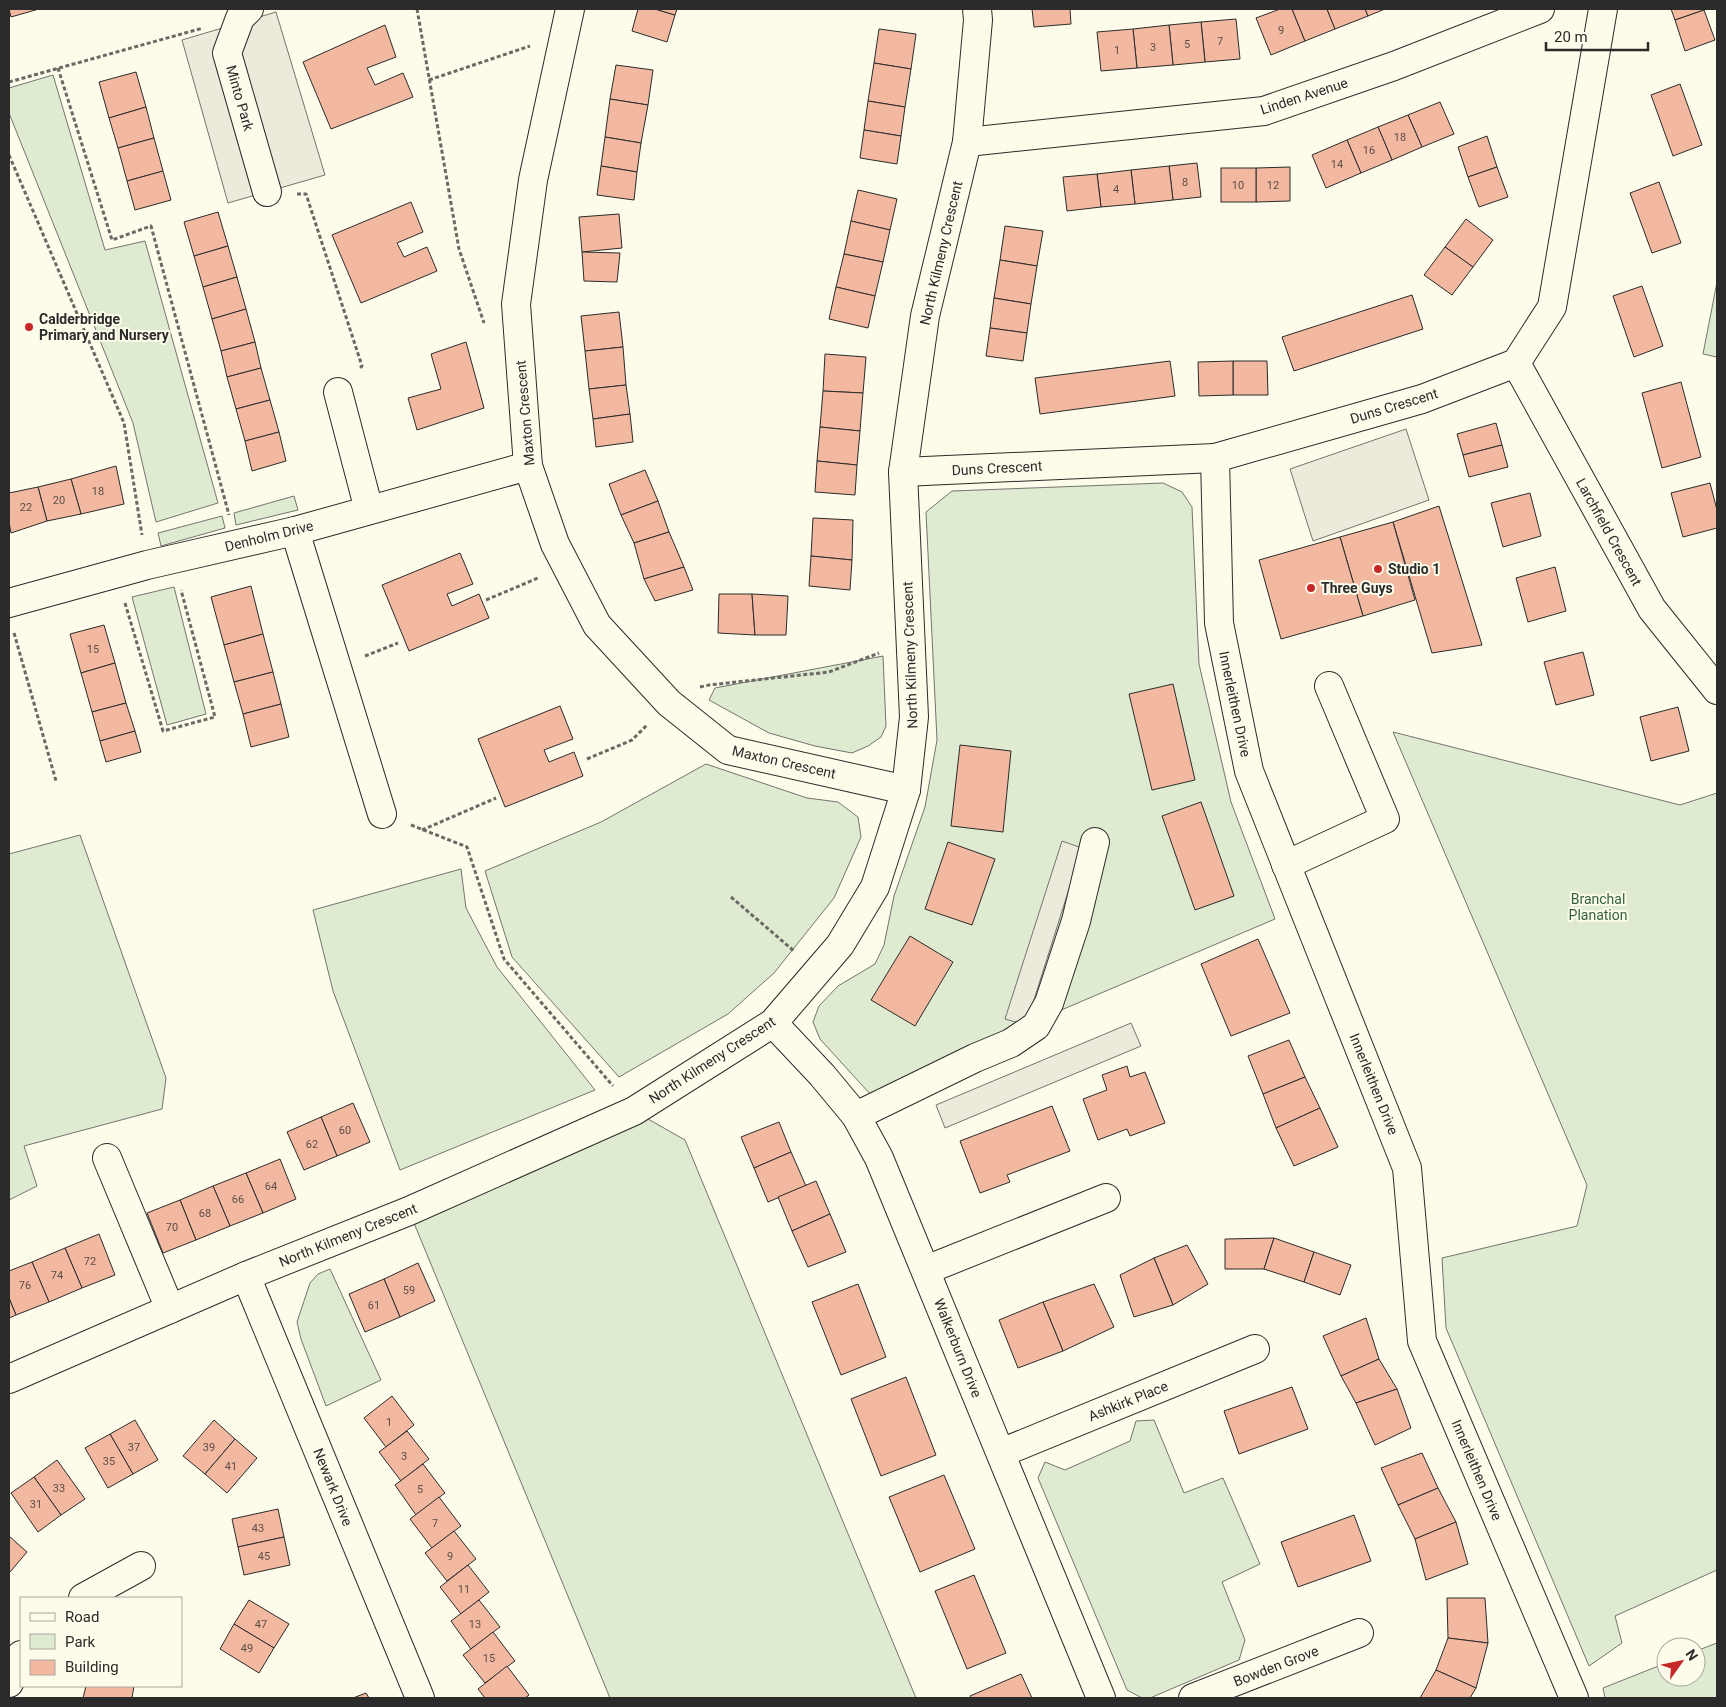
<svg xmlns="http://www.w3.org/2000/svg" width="1726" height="1707" font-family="Roboto,sans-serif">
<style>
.green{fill:#deebd1;stroke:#74746e}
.parking{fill:#eceadb;stroke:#74746e}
.building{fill:#f2b8a0;stroke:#2b2b2b}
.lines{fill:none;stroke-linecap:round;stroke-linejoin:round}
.minor-casing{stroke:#2b2b2b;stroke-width:30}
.path{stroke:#6a6964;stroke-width:3;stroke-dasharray:4 2.5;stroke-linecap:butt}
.minor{stroke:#fdfbea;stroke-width:28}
.poi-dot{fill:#c62828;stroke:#fdfbea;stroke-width:2}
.labels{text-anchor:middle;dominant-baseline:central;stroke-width:4;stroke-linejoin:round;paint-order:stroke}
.number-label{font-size:11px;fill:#5d4e48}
.street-label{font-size:14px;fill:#2b2b2b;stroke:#fdfbea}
.poi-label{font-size:14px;font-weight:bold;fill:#2b2b2b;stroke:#fdfbea;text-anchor:start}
.park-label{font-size:14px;fill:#34623c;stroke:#fdfbea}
</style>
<rect width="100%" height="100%" fill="#fdfbea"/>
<g class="green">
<polygon points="53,75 105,250 145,241 218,503 156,522 133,423 9,113 9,88"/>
<polygon points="1717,282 1717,357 1703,354"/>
<polygon points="1163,483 1182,492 1192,507 1199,664 1231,802 1275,919 1026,1025 871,1095 820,1039 813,1022 819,1006 838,986 875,964 884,945 894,896 925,807 937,740 926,512 952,491"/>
<polygon points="294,496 298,510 236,525 234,513"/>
<polygon points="222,516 225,528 161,546 158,533"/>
<polygon points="174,587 206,714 167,725 132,597"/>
<polygon points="883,656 886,726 881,737 868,746 852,753 815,746 769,733 709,700 715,688"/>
<polygon points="1393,732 1680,805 1717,793 1717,1570 1615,1616 1622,1643 1589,1666 1446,1328 1442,1258 1577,1226 1587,1185"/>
<polygon points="706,764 807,798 838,802 858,817 861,837 834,898 774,973 728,1014 619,1077 512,957 485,871 601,822"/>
<polygon points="80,835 166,1078 162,1109 24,1146 37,1186 9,1200 9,854"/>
<polygon points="461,869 466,908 497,967 595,1090 400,1170 333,991 313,910"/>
<polygon points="634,1111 685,1140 916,1698 610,1698 409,1211"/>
<polygon points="330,1269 381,1380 326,1406 301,1339 297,1322 310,1283 318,1274"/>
<polygon points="1154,1420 1184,1493 1223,1478 1260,1564 1222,1582 1245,1640 1239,1660 1150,1698 1142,1698 1127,1690 1038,1478 1045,1462 1065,1470 1130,1441 1136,1421"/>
<polygon points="1717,1643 1717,1698 1605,1698 1603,1688 1666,1663 1666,1677 1696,1677 1696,1651"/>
</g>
<g class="parking">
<polygon points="276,12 325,175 228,203 182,40"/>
<polygon points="1406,429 1429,500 1313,541 1290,469"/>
<polygon points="1062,841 1082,848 1026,1025 1005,1019"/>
<polygon points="1131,1023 1141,1046 945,1128 936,1105"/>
</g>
<g class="building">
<polygon points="9,9 39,9 11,17"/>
<polygon points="638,9 655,9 675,15 667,42 632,31"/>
<polygon points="655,9 677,9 675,15"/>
<polygon points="1032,9 1070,9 1071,24 1034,27"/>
<polygon points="1280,9 1292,9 1305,41 1271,55 1256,18"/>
<polygon points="1292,9 1327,9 1335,29 1305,41"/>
<polygon points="1327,9 1365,9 1368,16 1335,29"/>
<polygon points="1365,9 1385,9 1368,16"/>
<polygon points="1671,9 1704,9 1704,10 1675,20"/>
<polygon points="1704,10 1715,40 1685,51 1675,20"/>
<polygon points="1236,19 1240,59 1205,62 1201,22"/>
<polygon points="1201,22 1205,62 1173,65 1169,25"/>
<polygon points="385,25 396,57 367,68 375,85 403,73 413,97 331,129 303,62"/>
<polygon points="1169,25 1173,65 1137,68 1133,29"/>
<polygon points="879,29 916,34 911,69 874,63"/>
<polygon points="1133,29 1137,68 1101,71 1097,32"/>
<polygon points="874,63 911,69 905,107 868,101"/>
<polygon points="616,65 653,70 648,105 610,99"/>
<polygon points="136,72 146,107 109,118 99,82"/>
<polygon points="1680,84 1702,145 1673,156 1651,95"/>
<polygon points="610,99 648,105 641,143 605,137"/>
<polygon points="868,101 905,107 901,136 864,130"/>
<polygon points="1440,102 1454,134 1422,147 1408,115"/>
<polygon points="146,107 154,138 118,148 109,118"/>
<polygon points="1408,115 1422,147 1392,160 1378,127"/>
<polygon points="1378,127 1392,160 1361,173 1347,140"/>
<polygon points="864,130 901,136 897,164 860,158"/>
<polygon points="1487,136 1497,167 1468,177 1458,147"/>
<polygon points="605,137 641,143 637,172 601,166"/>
<polygon points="154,138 163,171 127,181 118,148"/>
<polygon points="1347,140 1361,173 1326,188 1312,155"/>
<polygon points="1197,163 1201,197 1173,200 1169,166"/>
<polygon points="601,166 637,172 634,200 597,195"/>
<polygon points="1169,166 1173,200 1135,204 1131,170"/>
<polygon points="1290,167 1290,201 1256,202 1256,168"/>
<polygon points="1497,167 1508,197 1479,207 1468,177"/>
<rect x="1221" y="168" width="35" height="34"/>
<polygon points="1131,170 1135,204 1101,207 1097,174"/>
<polygon points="163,171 171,200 135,210 127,181"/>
<polygon points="1097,174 1101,207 1067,211 1063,177"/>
<polygon points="1659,182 1681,243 1652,253 1630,193"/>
<polygon points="858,190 897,199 890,230 851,221"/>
<polygon points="411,202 423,232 397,243 404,257 427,247 437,271 361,303 332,235"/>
<polygon points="218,212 228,246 194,256 184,222"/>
<polygon points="619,214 622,248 582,252 579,217"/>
<polygon points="1466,219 1493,240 1473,267 1445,247"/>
<polygon points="851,221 890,230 883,262 844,254"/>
<polygon points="1005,226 1043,231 1037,266 1000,260"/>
<polygon points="228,246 237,277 203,287 194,256"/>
<polygon points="1445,247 1473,267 1452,295 1424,275"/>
<polygon points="582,252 620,253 617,282 584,281"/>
<polygon points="844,254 883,262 875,296 836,287"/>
<polygon points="1000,260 1037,266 1031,304 994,298"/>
<polygon points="237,277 246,309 212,319 203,287"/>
<polygon points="1642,286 1663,346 1634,357 1613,296"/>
<polygon points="836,287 875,296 868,328 829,319"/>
<polygon points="1412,295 1423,329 1294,371 1282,337"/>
<polygon points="994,298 1031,304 1027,333 990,328"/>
<polygon points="246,309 255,342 221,351 212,319"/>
<polygon points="619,312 623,347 585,351 581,316"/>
<polygon points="990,328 1027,333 1023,361 986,356"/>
<polygon points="255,342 261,368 227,377 221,351"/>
<polygon points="466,342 484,408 417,430 408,398 441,389 431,354"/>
<polygon points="623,347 626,385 589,389 585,351"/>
<polygon points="825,354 866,357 863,393 823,391"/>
<polygon points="1170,361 1175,396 1040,414 1035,378"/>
<polygon points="1233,361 1267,361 1268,395 1233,395"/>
<polygon points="1233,361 1233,395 1199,396 1198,362"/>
<polygon points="261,368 270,400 236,409 227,377"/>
<polygon points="1681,382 1701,457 1662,468 1642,393"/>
<polygon points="626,385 630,414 593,419 589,389"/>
<polygon points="823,391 863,393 860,431 820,427"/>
<polygon points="270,400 279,432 245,441 236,409"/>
<polygon points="630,414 633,442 596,447 593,419"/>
<polygon points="1496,423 1502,445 1463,455 1457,434"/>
<polygon points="820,427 860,431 857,465 817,461"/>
<polygon points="279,432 286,461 252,471 245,441"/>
<polygon points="1502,445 1508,467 1469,477 1463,455"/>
<polygon points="817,461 857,465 855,495 815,492"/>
<polygon points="116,466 124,504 81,514 71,479"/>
<polygon points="645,470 658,501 621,515 609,484"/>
<polygon points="71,479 81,514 47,521 38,487"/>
<polygon points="1710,483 1717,510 1717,528 1683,537 1671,493"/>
<polygon points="38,487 47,521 11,533 9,522 9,493"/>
<polygon points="1530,493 1541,536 1503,547 1491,503"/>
<polygon points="658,501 669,532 634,543 621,515"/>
<polygon points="1439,506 1482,645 1432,653 1393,522"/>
<polygon points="813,518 853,520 852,560 811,556"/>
<polygon points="1393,522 1415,600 1363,616 1340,537"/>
<polygon points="669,532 684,567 644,579 634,543"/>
<polygon points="1340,537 1363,616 1281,639 1259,560"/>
<polygon points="460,553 473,584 447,594 452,606 479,594 489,618 409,651 382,585"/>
<polygon points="811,556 852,560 850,590 809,586"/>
<polygon points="684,567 693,590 655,601 644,579"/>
<polygon points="1555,567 1566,611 1528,622 1516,578"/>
<polygon points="251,586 263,634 224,645 211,597"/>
<polygon points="719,594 752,594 755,635 718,633"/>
<polygon points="752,594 788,596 786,635 755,635"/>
<polygon points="104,625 115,663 81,673 70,634"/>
<polygon points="263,634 273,672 234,682 224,645"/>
<polygon points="1583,652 1594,695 1556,705 1544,662"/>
<polygon points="115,663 126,703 92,712 81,673"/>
<polygon points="273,672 281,704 243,714 234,682"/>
<polygon points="1173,684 1195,780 1152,790 1129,694"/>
<polygon points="126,703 135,731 100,741 92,712"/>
<polygon points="281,704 289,737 251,747 243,714"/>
<polygon points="560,706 573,739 544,750 549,762 574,752 583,776 505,807 478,739"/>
<polygon points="1678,707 1689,751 1651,761 1640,717"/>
<polygon points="135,731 141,752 106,762 100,741"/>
<polygon points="960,745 1011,751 1003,832 951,826"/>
<polygon points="1201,802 1234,896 1195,910 1162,816"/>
<polygon points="948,842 995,859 972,925 925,909"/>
<polygon points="910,936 953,962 915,1026 871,1000"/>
<polygon points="1258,939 1290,1013 1231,1036 1201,964"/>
<polygon points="1289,1040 1305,1077 1263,1094 1248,1056"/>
<polygon points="1127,1066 1130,1077 1145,1072 1165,1123 1130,1136 1127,1129 1098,1140 1083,1099 1107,1090 1102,1075"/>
<polygon points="1305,1077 1320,1108 1276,1128 1263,1094"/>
<polygon points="353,1103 370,1142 337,1156 321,1117"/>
<polygon points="1052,1106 1070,1151 1007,1175 1010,1182 980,1193 960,1141"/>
<polygon points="1320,1108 1338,1147 1294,1166 1276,1128"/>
<polygon points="321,1117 337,1156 304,1170 287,1132"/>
<polygon points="779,1122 791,1152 754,1168 741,1137"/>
<polygon points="791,1152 806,1186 768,1202 754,1168"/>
<polygon points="280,1159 296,1199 263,1213 246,1173"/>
<polygon points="246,1173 263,1213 230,1226 213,1186"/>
<polygon points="816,1181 830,1214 792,1231 778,1197"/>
<polygon points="213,1186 230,1226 196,1240 180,1200"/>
<polygon points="180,1200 196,1240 163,1253 147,1213"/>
<polygon points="830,1214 846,1252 808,1267 792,1231"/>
<polygon points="99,1234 115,1275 82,1288 65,1248"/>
<polygon points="1274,1238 1264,1269 1225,1269 1225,1239"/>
<polygon points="1274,1238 1314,1252 1304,1282 1264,1269"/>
<polygon points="1187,1245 1208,1284 1173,1305 1154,1258"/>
<polygon points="65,1248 82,1288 49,1302 32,1262"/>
<polygon points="1314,1252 1351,1265 1340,1295 1304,1282"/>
<polygon points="1154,1258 1173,1305 1134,1317 1120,1275"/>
<polygon points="32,1262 49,1302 16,1315 9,1298 9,1271"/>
<polygon points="418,1263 435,1301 400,1317 384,1279"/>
<polygon points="384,1279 400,1317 365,1332 349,1294"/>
<polygon points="858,1284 886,1357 841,1375 812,1302"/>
<polygon points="1094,1284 1114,1327 1063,1351 1043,1302"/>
<polygon points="9,1298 16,1315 9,1318"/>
<polygon points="1043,1302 1063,1351 1018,1368 999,1320"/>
<polygon points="1366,1318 1379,1359 1341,1376 1323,1336"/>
<polygon points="1379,1359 1397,1389 1356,1403 1341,1376"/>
<polygon points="906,1377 936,1455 881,1476 851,1399"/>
<polygon points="1292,1387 1308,1429 1239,1454 1224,1411"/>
<polygon points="1397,1389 1411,1428 1375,1445 1356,1403"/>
<polygon points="392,1396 414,1425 386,1447 364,1418"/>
<polygon points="135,1420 158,1460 133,1474 110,1434"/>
<polygon points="214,1420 235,1439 205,1474 183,1456"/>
<polygon points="407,1431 429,1459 401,1481 379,1452"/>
<polygon points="110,1434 133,1474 108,1488 85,1448"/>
<polygon points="235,1439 257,1458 227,1493 205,1474"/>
<polygon points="1422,1453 1438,1488 1398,1505 1381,1468"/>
<polygon points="57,1460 85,1499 61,1515 34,1477"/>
<polygon points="423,1464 445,1493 416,1515 395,1485"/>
<polygon points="944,1475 975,1549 920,1572 889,1497"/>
<polygon points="34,1477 61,1515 38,1532 11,1493"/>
<polygon points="1438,1488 1456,1522 1415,1539 1398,1505"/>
<polygon points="439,1497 461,1526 432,1548 410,1519"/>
<polygon points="278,1509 284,1537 238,1547 232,1519"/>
<polygon points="1354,1515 1371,1561 1298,1587 1281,1542"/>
<polygon points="1456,1522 1468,1564 1426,1580 1415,1539"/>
<polygon points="454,1531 476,1559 447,1581 425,1553"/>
<polygon points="9,1536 27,1552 10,1572 9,1571"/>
<polygon points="284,1537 290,1565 244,1575 238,1547"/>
<polygon points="468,1565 489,1592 461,1614 440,1587"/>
<polygon points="974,1575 1006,1653 967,1669 935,1591"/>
<polygon points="1447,1598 1485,1598 1488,1643 1448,1638"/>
<polygon points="249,1600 289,1624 274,1648 234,1624"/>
<polygon points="479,1600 500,1627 471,1649 451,1621"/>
<polygon points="234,1624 274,1648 259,1673 220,1649"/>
<polygon points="493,1632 515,1661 485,1683 463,1655"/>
<polygon points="1448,1638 1488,1643 1476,1688 1436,1670"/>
<polygon points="507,1666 529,1695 525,1698 485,1698 478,1689"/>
<polygon points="1436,1670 1476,1688 1470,1698 1420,1698"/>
<polygon points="1021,1674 1032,1698 971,1698 970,1696"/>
<polygon points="86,1686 134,1686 132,1698 83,1698"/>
<polygon points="366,1693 369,1698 353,1698"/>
</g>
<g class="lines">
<g class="minor-casing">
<g id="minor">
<polyline points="249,9 240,18 227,53 267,192"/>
<polyline points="570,9 533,180 516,304 528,466 555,544 597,625 669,703 728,750 906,790"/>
<polyline points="967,142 1264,111 1394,66 1540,9"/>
<polyline points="1516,363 1652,609 1717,690"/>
<polyline points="338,392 369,510"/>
<polyline points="1215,458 1219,623 1249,771 1407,1168 1422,1341 1574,1698"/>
<polyline points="903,472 1215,458 1422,399 1516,363 1552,307 1603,9"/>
<polyline points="295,531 382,814"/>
<polyline points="9,603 147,565 295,531 528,466"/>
<polyline points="1286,865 1385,819 1329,686"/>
<polyline points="773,1023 822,1075 856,1116 879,1158 1101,1698"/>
<polyline points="856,1116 975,1058 1011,1043 1036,1026 1049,1003 1076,921 1095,842"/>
<polyline points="107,1158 170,1309"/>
<polyline points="926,1270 1106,1198"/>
<polyline points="246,1276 420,1698"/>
<polyline points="9,1379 246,1276 409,1211 634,1111 773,1023 840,945 875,887 906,790 914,717 903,472 925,316 967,142 978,20 977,9"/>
<polyline points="1001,1453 1255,1349"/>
<polyline points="83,1598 141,1566"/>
<polyline points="9,1683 21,1655"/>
<polyline points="1193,1698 1359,1633"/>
</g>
</g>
<g class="path">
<polyline points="417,9 459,249 484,323"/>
<polyline points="58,68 112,240 151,226 229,515"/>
<polyline points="429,80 530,46"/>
<polyline points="9,82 203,28"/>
<polyline points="9,155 124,423 142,535"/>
<polyline points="297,194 306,194 362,366 359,369"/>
<polyline points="486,600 538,578"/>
<polyline points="125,603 163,731 215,717 181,590"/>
<polyline points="14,633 56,781"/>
<polyline points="365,656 398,643"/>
<polyline points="700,687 709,685 829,672 879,653"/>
<polyline points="587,759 632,740 647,725"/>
<polyline points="411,825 467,847 504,959 613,1086"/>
<polyline points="422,830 496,798"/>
<polyline points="731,897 794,951"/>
</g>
<use href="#minor" class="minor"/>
</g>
<g class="poi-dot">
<circle cx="29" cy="327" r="5"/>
<circle cx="1378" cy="569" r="5"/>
<circle cx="1311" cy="588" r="5"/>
</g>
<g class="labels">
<g class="number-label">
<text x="1281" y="30">9</text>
<text x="1220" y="41">7</text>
<text x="1187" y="44">5</text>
<text x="1153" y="47">3</text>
<text x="1117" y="50">1</text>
<text x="1400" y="137">18</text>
<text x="1369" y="150">16</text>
<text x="1337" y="164">14</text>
<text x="1185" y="182">8</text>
<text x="1238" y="185">10</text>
<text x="1273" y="185">12</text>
<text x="1116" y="189">4</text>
<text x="98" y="491">18</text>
<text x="59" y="500">20</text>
<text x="26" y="507">22</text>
<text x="93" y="649">15</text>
<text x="345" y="1130">60</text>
<text x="312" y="1144">62</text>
<text x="271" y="1186">64</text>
<text x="238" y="1199">66</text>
<text x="205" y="1213">68</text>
<text x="172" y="1227">70</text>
<text x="90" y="1261">72</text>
<text x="57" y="1275">74</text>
<text x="25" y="1285">76</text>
<text x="409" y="1290">59</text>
<text x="374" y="1305">61</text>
<text x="389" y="1422">1</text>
<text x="134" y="1447">37</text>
<text x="209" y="1447">39</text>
<text x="404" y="1456">3</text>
<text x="109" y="1461">35</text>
<text x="231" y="1466">41</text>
<text x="59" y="1488">33</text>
<text x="420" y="1489">5</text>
<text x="36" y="1504">31</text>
<text x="435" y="1523">7</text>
<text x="258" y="1528">43</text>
<text x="264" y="1556">45</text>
<text x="450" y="1556">9</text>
<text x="464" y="1589">11</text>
<text x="261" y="1624">47</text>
<text x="475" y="1624">13</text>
<text x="247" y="1648">49</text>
<text x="489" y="1658">15</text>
</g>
<g class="street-label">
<text transform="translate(1304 96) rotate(-18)">Linden Avenue</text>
<text transform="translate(240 98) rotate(74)">Minto Park</text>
<text transform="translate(941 253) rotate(-77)">North Kilmeny Crescent</text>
<text transform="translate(1394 406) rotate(-17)">Duns Crescent</text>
<text transform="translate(525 413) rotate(-95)">Maxton Crescent</text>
<text transform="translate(997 468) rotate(-3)">Duns Crescent</text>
<text transform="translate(1609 532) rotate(61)">Larchfield Crescent</text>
<text transform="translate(269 536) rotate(-14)">Denholm Drive</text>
<text transform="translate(910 655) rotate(-92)">North Kilmeny Crescent</text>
<text transform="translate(1235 704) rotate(78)">Innerleithen Drive</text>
<text transform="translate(784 762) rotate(13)">Maxton Crescent</text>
<text transform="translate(712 1060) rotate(-33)">North Kilmeny Crescent</text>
<text transform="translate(1374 1084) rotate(68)">Innerleithen Drive</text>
<text transform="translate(348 1235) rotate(-22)">North Kilmeny Crescent</text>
<text transform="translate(958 1348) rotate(68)">Walkerburn Drive</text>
<text transform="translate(1128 1401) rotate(-22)">Ashkirk Place</text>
<text transform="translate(1477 1470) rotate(67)">Innerleithen Drive</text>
<text transform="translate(333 1487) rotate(68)">Newark Drive</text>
<text transform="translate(1276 1666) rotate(-21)">Bowden Grove</text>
</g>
<g class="poi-label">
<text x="39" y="319">Calderbridge<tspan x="39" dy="16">Primary and Nursery</tspan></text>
<text x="1388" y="569">Studio 1</text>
<text x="1321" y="588">Three Guys</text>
</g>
<g class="park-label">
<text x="1598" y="899">Branchal<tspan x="1598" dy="16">Planation</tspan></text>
</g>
</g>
<rect width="1726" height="1707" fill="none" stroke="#2b2b2b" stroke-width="20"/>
<rect x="20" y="1597" width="162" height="90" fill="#fdfbea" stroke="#a9a89e"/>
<rect x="30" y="1613" width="25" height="8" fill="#fdfbea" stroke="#a9a89e"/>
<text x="65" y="1622" font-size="15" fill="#2b2b2b">Road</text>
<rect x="30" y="1634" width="25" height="15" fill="#deebd1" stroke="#a9a89e"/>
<text x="65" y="1647" font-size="15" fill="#2b2b2b">Park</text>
<rect x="30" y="1660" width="25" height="15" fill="#f2b8a0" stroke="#a9a89e"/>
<text x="65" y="1672" font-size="15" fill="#2b2b2b">Building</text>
<g transform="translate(1681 1662) rotate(57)"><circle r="24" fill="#fdfbea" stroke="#a9a89e"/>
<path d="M0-4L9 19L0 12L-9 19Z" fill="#c62828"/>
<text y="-8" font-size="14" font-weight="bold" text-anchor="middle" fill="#2b2b2b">N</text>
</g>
<path d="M1546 42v8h102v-8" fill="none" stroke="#2b2b2b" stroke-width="2.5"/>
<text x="1554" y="42" font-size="15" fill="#2b2b2b" stroke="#fdfbea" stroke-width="4" paint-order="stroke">20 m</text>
</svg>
